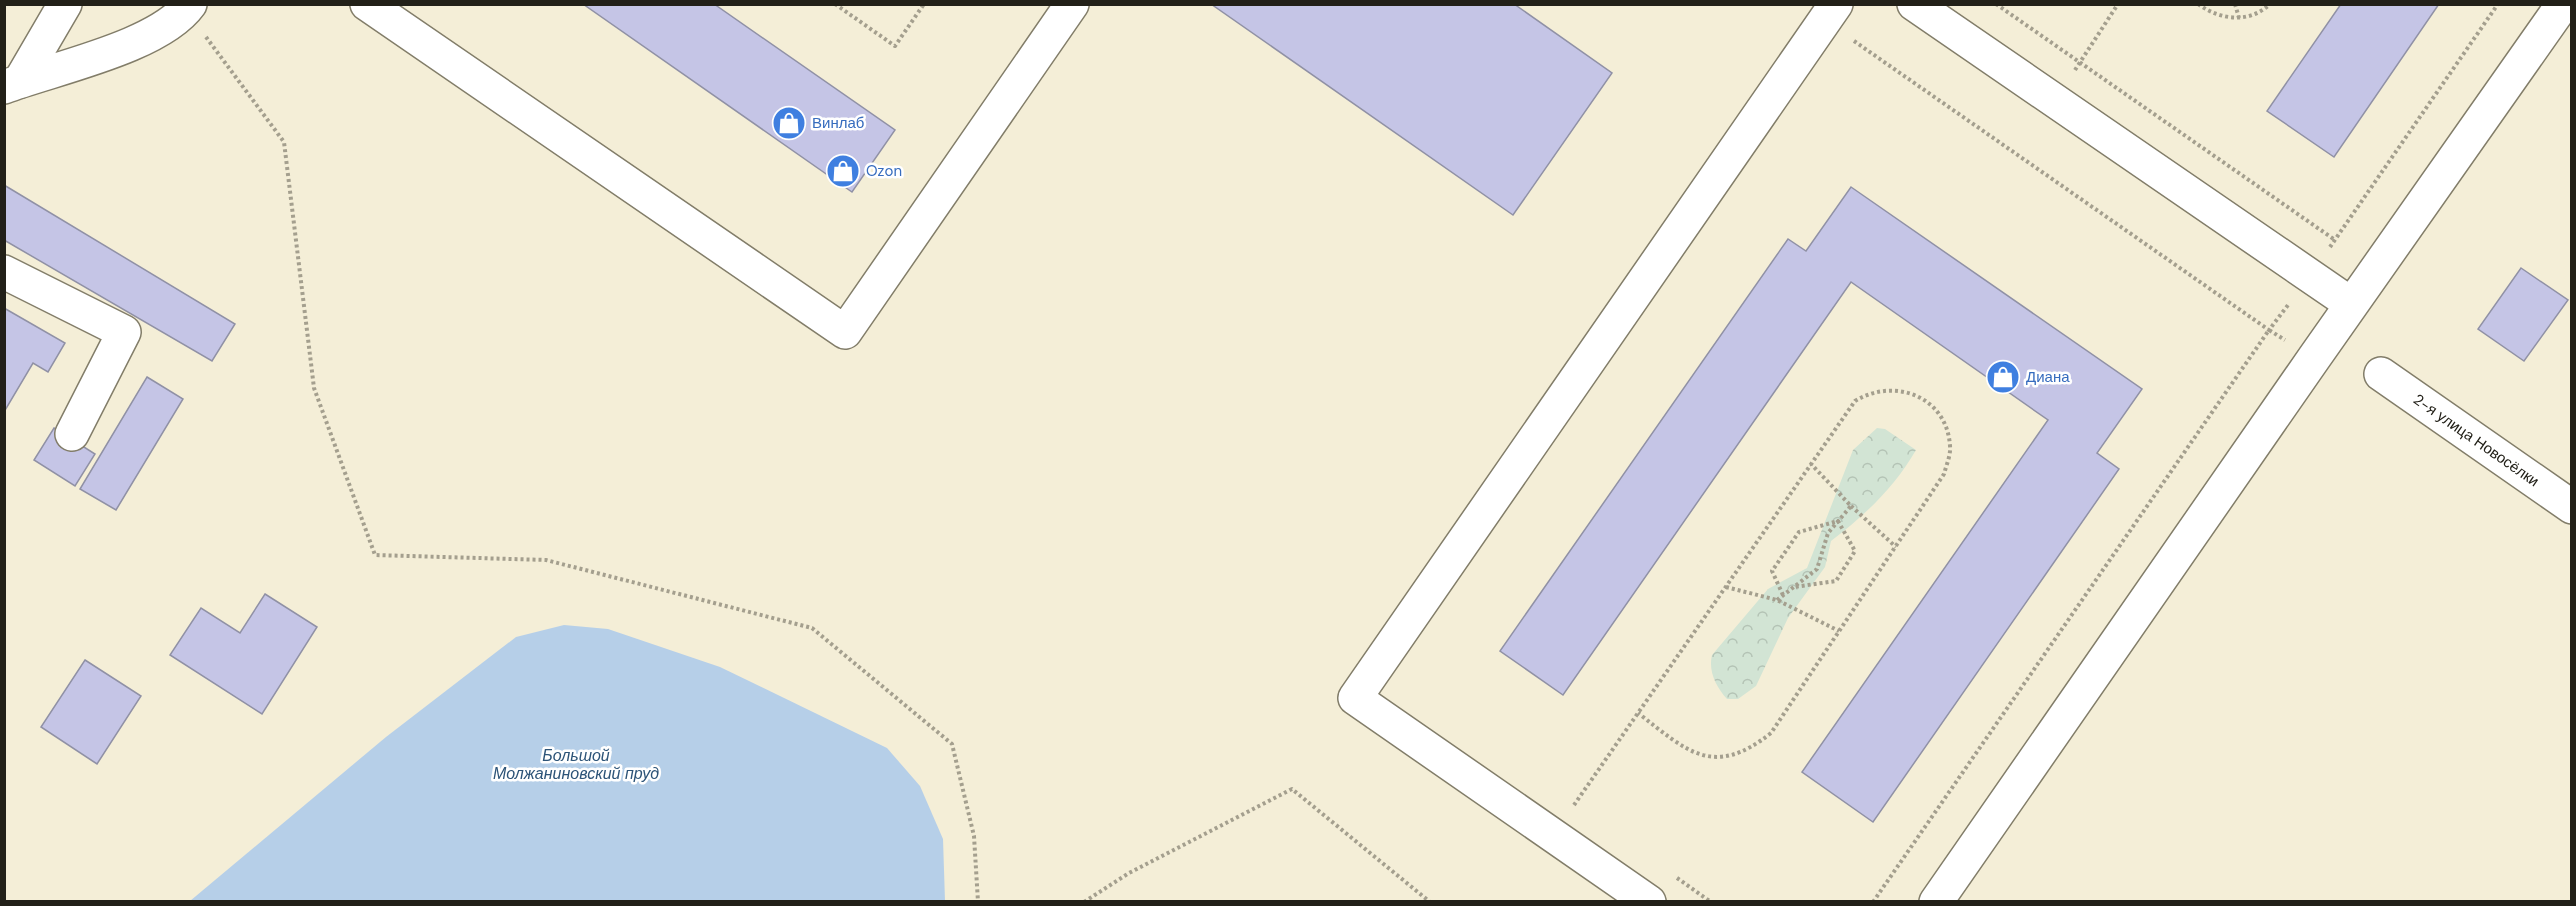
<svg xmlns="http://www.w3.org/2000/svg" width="2576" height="906" font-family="'DM Sans',sans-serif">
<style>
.forest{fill:url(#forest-crowns)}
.water{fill:#b6cfe8}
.building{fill:#c5c5e6;stroke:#9091a5;stroke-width:1.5}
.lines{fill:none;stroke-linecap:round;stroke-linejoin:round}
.minor-casing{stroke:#827d69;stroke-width:36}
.path{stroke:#a49f8e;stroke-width:4;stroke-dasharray:3 3;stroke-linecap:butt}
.minor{stroke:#fff;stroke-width:33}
.labels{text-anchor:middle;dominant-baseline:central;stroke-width:5;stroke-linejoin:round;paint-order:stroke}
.shop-label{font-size:15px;fill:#366cbe;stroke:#fff;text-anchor:start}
.street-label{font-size:15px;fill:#222018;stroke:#fff}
.water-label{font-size:16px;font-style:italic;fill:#2d5478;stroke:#fff}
</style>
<defs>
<pattern id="forest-crowns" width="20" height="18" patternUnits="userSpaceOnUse" patternTransform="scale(1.5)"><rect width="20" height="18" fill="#d2e4d4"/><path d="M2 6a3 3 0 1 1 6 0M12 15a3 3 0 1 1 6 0" fill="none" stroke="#b4c3b5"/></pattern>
</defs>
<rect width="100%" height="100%" fill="#f4eed7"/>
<path class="forest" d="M1877 428 1885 429 1916 450C1894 488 1865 515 1831 541L1825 567 1788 618 1756 686 1738 699H1727C1716 687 1708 671 1712 655L1768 589 1807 568 1853 450Z"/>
<polygon class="water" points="564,625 608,629 720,667 887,748 920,786 943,839 945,901 190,901 386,737 516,637"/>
<g class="building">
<polygon points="583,4 714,4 895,130 852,192"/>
<polygon points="1211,4 1514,4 1612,73 1513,215"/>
<polygon points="2341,4 2439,4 2334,157 2267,111"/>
<polygon points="4,185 235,324 212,361 4,240"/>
<polygon points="1851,187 2142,389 2097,453 2119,469 1873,822 1802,772 2048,420 1851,282 1563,695 1500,651 1788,239 1806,251"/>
<polygon points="2521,268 2568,300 2524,361 2478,329"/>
<polygon points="4,308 65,343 48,372 33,363 4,412"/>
<polygon points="147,377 183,399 116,510 80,489"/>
<polygon points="54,428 95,454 75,486 34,460"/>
<polygon points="265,594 317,627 262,714 170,655 201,608 240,633"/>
<polygon points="85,660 141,696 97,764 41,727"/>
</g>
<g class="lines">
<g class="minor-casing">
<g id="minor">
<polyline points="367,4 845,332 1072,4"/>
<polyline points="1914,4 2351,304"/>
<polyline points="20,81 65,4"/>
<path d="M4 87C54 68 159 47 190 4"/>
<polyline points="4,272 124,332 72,434"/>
<path id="s1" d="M2381 374 2572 507"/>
<polyline points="1649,902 1355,698 1836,4"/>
<polyline points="1936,902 2314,358 2563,4"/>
</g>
</g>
<g class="path">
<polyline points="835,4 895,46 924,4"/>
<polyline points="1996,4 2335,240"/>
<path d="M2198 4C2220 20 2249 24 2270 4"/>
<polyline points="2235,4 2239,18"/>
<polyline points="206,37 284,142 314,388 375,555 546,560 812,628 952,744 974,836 978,902"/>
<polyline points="1854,41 2269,330 2288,305"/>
<polyline points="2075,70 2118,4"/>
<polyline points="2330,247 2498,4"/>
<polyline points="1851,506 1896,547"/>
<polyline points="1726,587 1777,600 1839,631"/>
<polyline points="1783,595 1772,571 1799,532 1838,521 1855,551 1836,581 1794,587"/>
<polyline points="1777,600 1817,569 1828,533 1851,506 1811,464"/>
<path d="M1574 805 1855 401C1894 377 1947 396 1950 446 1951 455 1946 466 1944 474L1771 733C1713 779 1687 751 1638 713"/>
<polyline points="1677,878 1711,902"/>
<polyline points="1084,902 1129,873 1292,789 1430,902"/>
<polyline points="1873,902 2269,330 2285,340"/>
</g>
<use href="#minor" class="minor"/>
</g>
<defs>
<g id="shop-disc" transform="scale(1.725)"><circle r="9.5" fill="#3f7fe0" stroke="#fff"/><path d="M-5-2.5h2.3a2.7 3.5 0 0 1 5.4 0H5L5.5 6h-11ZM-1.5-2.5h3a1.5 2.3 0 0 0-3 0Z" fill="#fff"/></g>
</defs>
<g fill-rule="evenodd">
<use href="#shop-disc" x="789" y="123"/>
<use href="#shop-disc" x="843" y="171"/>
<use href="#shop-disc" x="2003" y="377"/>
</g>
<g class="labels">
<g class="shop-label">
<text x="812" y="123">Винлаб</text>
<text x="866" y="171">Ozon</text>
<text x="2026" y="377">Диана</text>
</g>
<g class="street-label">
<text stroke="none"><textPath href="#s1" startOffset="116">2-я улица Новосёлки</textPath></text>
</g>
<g class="water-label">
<text x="576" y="755">Большой<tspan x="576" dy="18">Молжаниновский пруд</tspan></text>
</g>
</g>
<rect width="2576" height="906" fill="none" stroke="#222018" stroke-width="12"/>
</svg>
